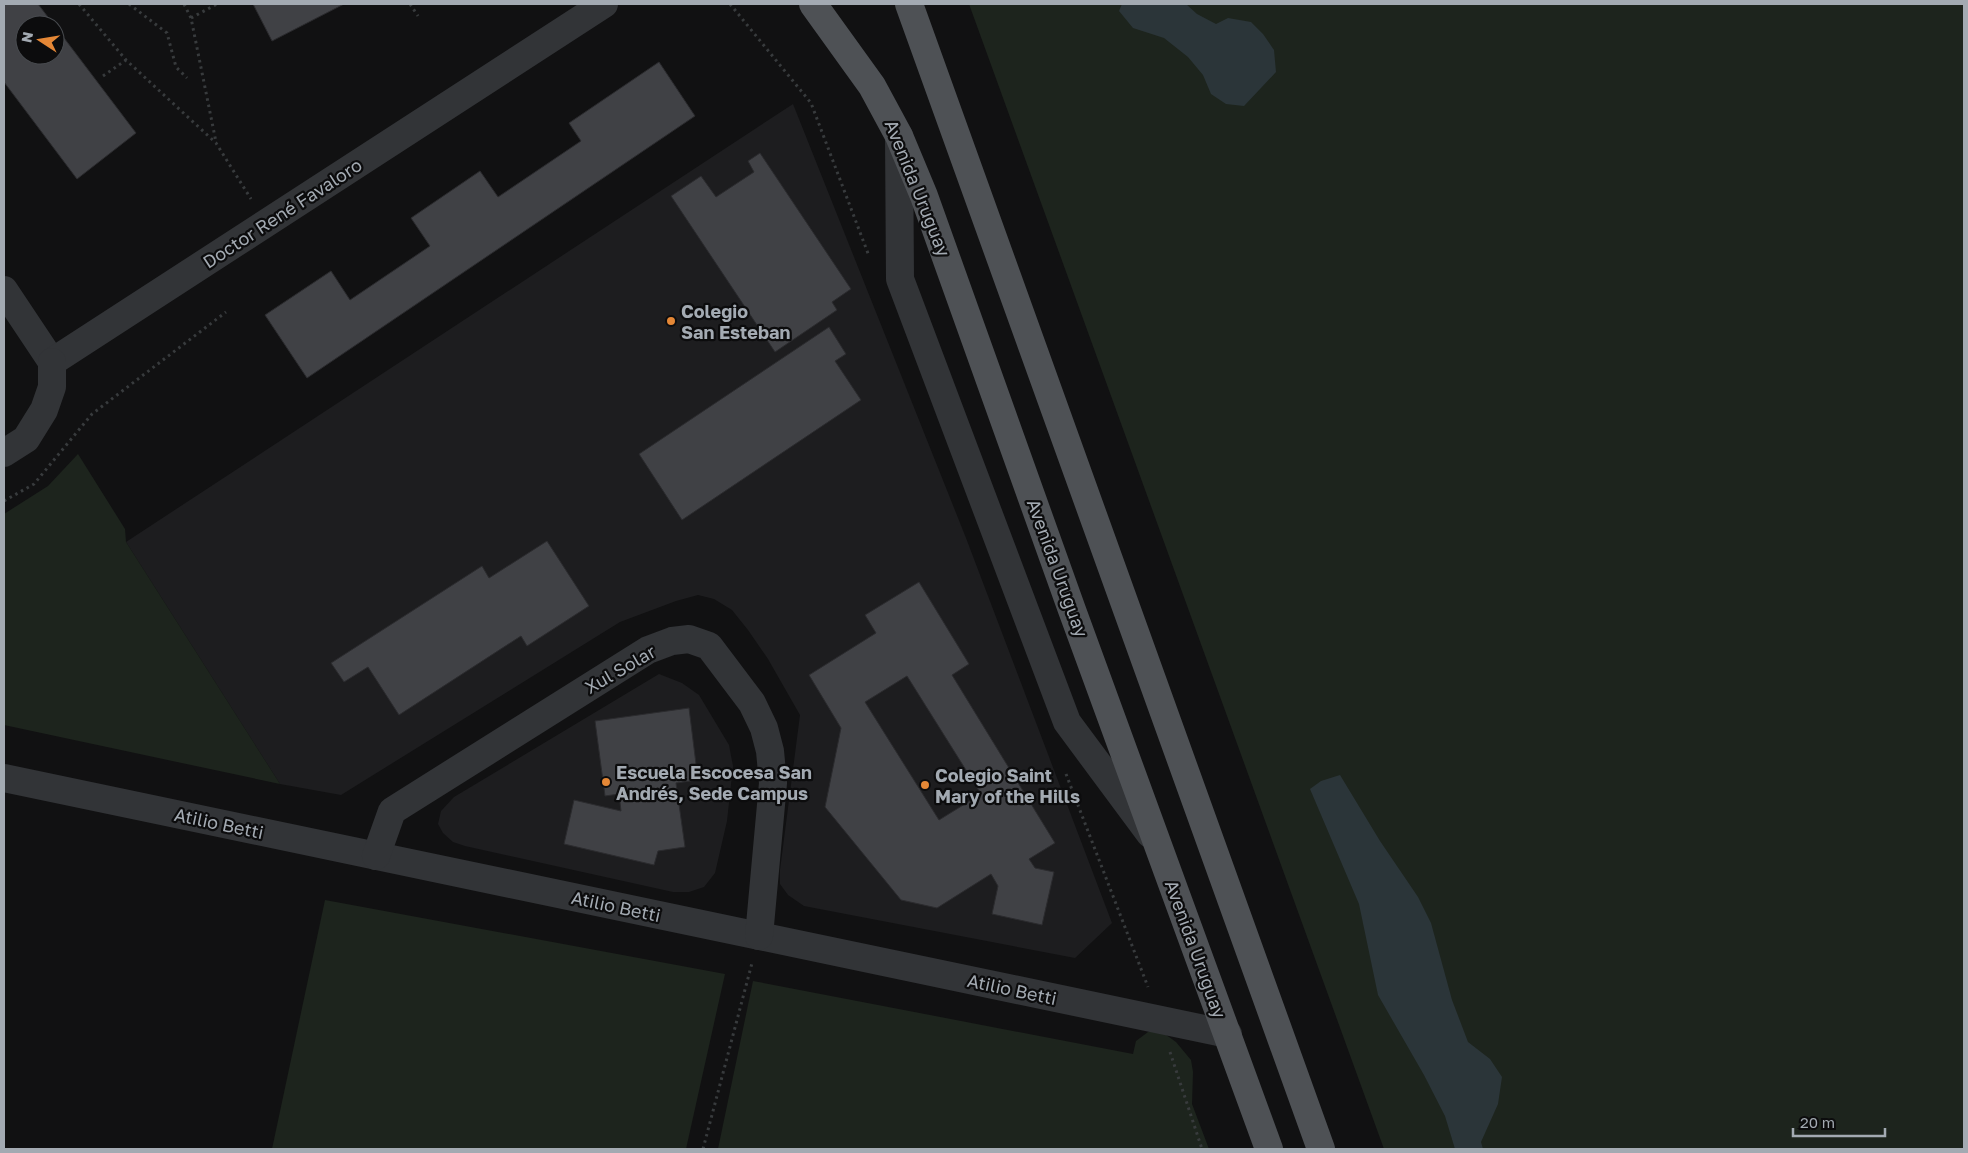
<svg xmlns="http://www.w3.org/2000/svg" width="1968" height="1153" font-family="'Golos Text',sans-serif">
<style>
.built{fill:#1d1d1f}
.green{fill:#1d241d}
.water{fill:#2b3539}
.building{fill:#404145;stroke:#2b2b2e;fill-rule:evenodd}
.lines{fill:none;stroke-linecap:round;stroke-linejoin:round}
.path{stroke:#383b3d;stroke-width:3;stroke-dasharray:2.5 4;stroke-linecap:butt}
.minor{stroke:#323437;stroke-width:28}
.major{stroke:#4e5155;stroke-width:28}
.poi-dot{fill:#e48736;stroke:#0c0c0d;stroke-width:2}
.labels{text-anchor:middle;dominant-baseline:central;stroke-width:4.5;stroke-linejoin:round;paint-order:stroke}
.street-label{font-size:18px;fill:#a3aab2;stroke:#0c0c0d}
.poi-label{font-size:18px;font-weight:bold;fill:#a3aab2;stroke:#0c0c0d;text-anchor:start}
</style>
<rect width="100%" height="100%" fill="#111112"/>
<g class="built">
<polygon points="793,104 966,538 1112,923 1075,958 804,906 788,895 780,884 780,870 800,715 768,659 748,630 732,610 714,599 698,595 676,601 620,622 341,795 280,784 126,542"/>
<polygon points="659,674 682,683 699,695 729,745 733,766 727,821 715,873 704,887 689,892 673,892 465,846 453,842 443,833 438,824 441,811 454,797"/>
</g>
<g class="green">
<polygon points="969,4 1964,4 1964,1149 1384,1149"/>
<polygon points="78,454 125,529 126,542 280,784 4,725 4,514 48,486"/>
<polygon points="325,900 725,974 686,1149 272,1149"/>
<polygon points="753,981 1133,1054 1136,1041 1148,1032 1162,1032 1176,1042 1191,1060 1193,1072 1192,1104 1209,1149 718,1149"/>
</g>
<g class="water">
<polygon points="1122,4 1186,4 1197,14 1216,24 1228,18 1251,22 1263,34 1274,50 1276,72 1244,106 1226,104 1211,94 1203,75 1188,57 1164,38 1133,28 1119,11"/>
<polygon points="1340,775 1380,841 1418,897 1431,923 1452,1000 1468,1042 1490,1059 1502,1077 1498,1104 1481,1142 1483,1149 1455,1149 1445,1116 1424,1075 1378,995 1359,904 1310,789 1321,781"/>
</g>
<g class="building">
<polygon points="4,4 38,4 54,25 25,25 25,55 55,55 55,26 136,133 77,179 4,82"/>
<polygon points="253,4 344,4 272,41"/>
<polygon points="659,62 695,116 307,378 265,315 331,271 350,300 430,246 411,218 480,171 498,197 581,141 569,123"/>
<polygon points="760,153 851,289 832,302 837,310 775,352 671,196 701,176 716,197 754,172 748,161"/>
<polygon points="829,327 846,354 835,361 861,400 682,520 639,454"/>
<polygon points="547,541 589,606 527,646 521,636 399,715 368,667 344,682 331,663 482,566 489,578"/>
<path d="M919 582 969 664 952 675 1055 843 1029 859 1035 868 1054 872 1042 925 992 914 998 886 991 874 937 908 901 900 825 807 841 728 809 675 876 633 865 615ZM907 676 981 794 939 820 865 702Z"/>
<polygon points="689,708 698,780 676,783 685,847 658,851 654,865 564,844 574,800 621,811 619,794 605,796 595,721"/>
</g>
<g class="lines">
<g class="path">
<polyline points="79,4 126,60 216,143 251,199"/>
<polyline points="129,4 167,33 176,67 187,78"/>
<polyline points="184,4 191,18 216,142"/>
<polyline points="410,4 418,16"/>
<polyline points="730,4 811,103 869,256"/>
<polyline points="191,18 217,4"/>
<polyline points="103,76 126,60"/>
<polyline points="4,501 34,484 92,414 226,312"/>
<polyline points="1066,774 1148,987"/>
<polyline points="1170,1052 1202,1149"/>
<polyline points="703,1149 752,963"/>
</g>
<g class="minor">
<polyline points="899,136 900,279 1067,722 1150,834"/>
<polyline points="4,290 52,362"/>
<polyline points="52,362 604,4"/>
<polyline points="4,453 26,439 44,410 52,387 52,362"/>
<polyline points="4,778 1228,1034"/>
<polyline points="376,856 392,811 648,650 672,641 689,639 709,646 752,703 764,728 770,751 773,783 759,936"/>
</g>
<g class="major">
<polyline points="813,4 872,86 899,136 924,196 1072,610 1269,1149"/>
<polyline points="909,4 1321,1149"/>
</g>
</g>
<g class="poi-dot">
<circle cx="671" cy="321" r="5"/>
<circle cx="606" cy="782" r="5"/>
<circle cx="925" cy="785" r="5"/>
</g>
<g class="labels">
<g class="street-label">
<text transform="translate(918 188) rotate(68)">Avenida Uruguay</text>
<text transform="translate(282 213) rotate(-33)">Doctor René Favaloro</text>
<text transform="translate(1058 568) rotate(70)">Avenida Uruguay</text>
<text transform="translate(620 669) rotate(-30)">Xul Solar</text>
<text transform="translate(219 823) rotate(12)">Atilio Betti</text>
<text transform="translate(616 906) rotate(12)">Atilio Betti</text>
<text transform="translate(1196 949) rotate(70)">Avenida Uruguay</text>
<text transform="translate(1012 989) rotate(12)">Atilio Betti</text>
</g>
<g class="poi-label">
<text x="681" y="311">Colegio<tspan x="681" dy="21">San Esteban</tspan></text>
<text x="616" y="772">Escuela Escocesa San<tspan x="616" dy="21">Andrés, Sede Campus</tspan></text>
<text x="935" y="775">Colegio Saint<tspan x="935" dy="21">Mary of the Hills</tspan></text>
</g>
</g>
<rect width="1968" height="1153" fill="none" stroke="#a3aab2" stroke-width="10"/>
<g transform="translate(40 40) rotate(282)"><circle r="24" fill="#0c0c0d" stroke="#484b4f"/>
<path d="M0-4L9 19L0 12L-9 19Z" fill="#e48736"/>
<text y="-8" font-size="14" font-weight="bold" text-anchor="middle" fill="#a3aab2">N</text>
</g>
<path d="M1793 1128v8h92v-8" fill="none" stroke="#a3aab2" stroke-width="2.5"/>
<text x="1800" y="1128" font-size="15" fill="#a3aab2" stroke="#0c0c0d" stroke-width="4" paint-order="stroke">20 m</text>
</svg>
